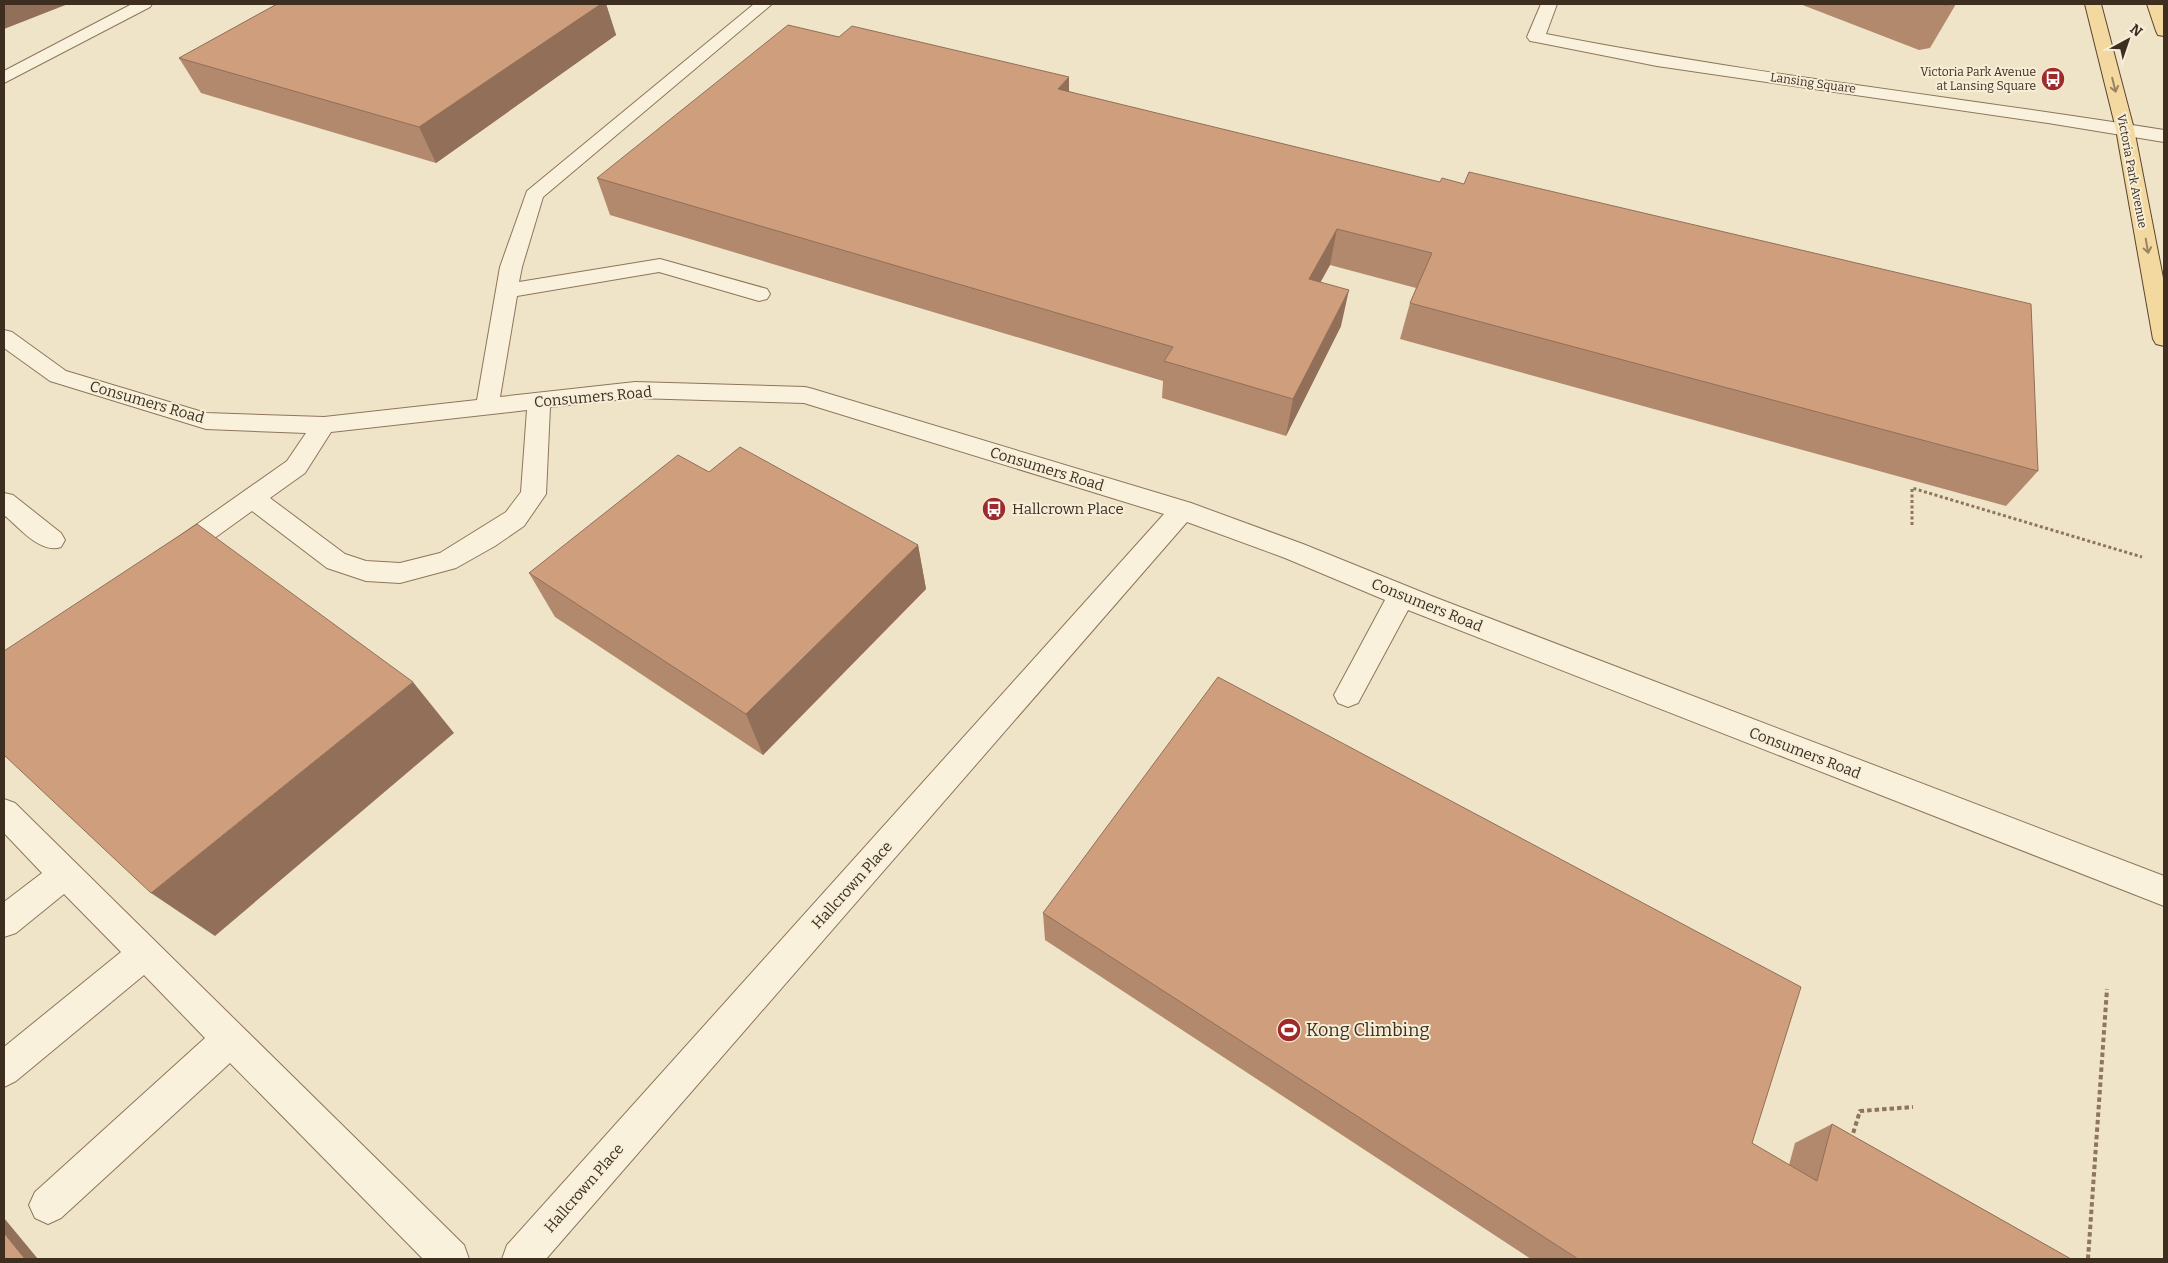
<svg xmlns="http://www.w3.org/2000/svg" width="2168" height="1263" font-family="Bitter,serif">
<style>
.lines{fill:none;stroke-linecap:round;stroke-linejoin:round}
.minor-casing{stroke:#8d765c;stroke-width:2}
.major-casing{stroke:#5b4430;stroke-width:2}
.path-far1{stroke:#8d765c;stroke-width:3;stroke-dasharray:3 2.5;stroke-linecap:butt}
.path{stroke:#8d765c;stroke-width:4;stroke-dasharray:4.5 3;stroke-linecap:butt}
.minor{fill:#faf1dc;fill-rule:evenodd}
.major{fill:#f3d9a0;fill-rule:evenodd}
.wall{fill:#b2896c}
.shaded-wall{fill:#916f58}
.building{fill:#cf9f7d;stroke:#916f58}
.oneway{stroke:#988460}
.labels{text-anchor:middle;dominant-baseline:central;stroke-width:4;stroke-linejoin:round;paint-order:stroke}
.far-poi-label{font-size:12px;fill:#3d2e20;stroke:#f7eed8;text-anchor:end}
.far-street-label{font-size:12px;fill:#3d2e20;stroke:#f7eed8}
.street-label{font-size:15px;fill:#3d2e20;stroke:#f7eed8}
.poi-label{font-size:15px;fill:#3d2e20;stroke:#f7eed8;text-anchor:start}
.near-poi-label{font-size:18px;fill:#3d2e20;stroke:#f7eed8;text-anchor:start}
</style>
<rect width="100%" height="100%" fill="#f0e4c8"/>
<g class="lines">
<g class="minor-casing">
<g id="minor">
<polygon points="132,4 152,4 150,7 4,83 4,71"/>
<path d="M754 4H772L543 197 522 267 519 282 660 259 767 289 770 294 767 299 759 301 659 272 517 296 500 397 635 382 805 387 813 389 1191 503 1303 544 1434 597 2164 876V906L1408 610 1358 703 1348 707 1338 703 1334 695 1385 600 1285 558 1187 522 546 1259H502L507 1245 1164 514 804 403 635 398 550 407 546 494 524 526 495 546 456 568 400 583 366 581 327 568 252 511 184 560 175 563 166 560 162 553 166 546 287 461 306 433 206 429 50 381 4 348V330L12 332 66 371 206 413 324 417 477 400 500 267 527 191ZM527 410 521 492 506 512 440 553 400 563 366 561 345 554 270 498 305 473 331 432Z"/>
<path d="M1541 4H1557L1546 34C1750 74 1958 97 2164 130V142L2048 123 1657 66 1536 42 1530 41 1527 37Z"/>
<path d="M4 493 13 495 61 533 65 540 61 547C40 554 20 528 4 515Z"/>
<polygon points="4,799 15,803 464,1245 469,1259 423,1259 230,1063 61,1218 48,1224 35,1218 29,1205 35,1192 205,1038 144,975 16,1081 4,1087 4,1047 121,952 64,894 16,933 4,937 4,902 42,873 4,833"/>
</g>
</g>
<g class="major-casing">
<g id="major">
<polygon points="2085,4 2101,4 2134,129 2164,283 2164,346 2156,344 2153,339 2116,129"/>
<polygon points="2147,4 2163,4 2164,36 2158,35 2156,31"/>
</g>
</g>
<polyline class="path-far1" points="1912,525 1912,488 2142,557"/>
<g class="path">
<polyline points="1851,1140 1860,1111 1913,1107"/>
<polyline points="2088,1259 2107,989"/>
</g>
<use href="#minor" class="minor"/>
<use href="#major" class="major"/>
</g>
<g class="wall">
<polygon points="277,4 606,4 616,35 436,163 201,93 179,58"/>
<polygon points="1800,4 1956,4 1930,48 1919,50"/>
<polygon points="839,37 1069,77 1069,91 2038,471 2006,506 1400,339 1410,303 1416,288 1330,265 1320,282 1341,326 1286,436 1162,398 1163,381 610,215 597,178"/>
<polygon points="709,472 918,545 926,589 763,755 555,617 529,573"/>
<polygon points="1043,913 1752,1143 1789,1165 1795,1143 1832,1124 2071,1259 1531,1259 1045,940"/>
</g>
<g class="shaded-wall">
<polygon points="4,4 68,4 4,29"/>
<polygon points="601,4 606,4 616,35 436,163 419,127"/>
<polygon points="1069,77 1069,112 1058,89"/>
<polygon points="1337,229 1330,265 1302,316 1309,279"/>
<polygon points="1349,290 1341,326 1286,436 1293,399"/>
<polygon points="918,545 926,589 763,755 746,714"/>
<polygon points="413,682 454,733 215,936 151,893"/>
<polygon points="4,1218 38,1259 25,1259 4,1233"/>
</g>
<g class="building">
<polygon points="277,4 601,4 419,127 179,58"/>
<polygon points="1941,4 1956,4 1945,5"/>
<polygon points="788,25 839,37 852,26 1069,77 1058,89 1440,182 1442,178 1464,184 1469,172 2031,304 2038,471 1410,303 1432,253 1337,229 1309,279 1349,290 1293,399 1164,361 1173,347 597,178"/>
<polygon points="740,447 918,545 746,714 529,573 678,455 709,472"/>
<polygon points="197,524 413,682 151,893 4,755 4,651"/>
<polygon points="1218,677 1801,987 1752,1143 1817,1181 1832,1124 2071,1259 1578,1259 1043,913"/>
<polygon points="4,1233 25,1259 4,1259"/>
</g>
<defs><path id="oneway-shaft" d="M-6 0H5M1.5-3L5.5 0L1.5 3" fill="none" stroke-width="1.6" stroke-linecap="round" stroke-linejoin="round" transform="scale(1.25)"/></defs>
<g class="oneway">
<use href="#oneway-shaft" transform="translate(2114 85) rotate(76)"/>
<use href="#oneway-shaft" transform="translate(2147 246) rotate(80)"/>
</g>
<defs>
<g id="bus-disc" transform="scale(1.25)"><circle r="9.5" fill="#9e2a2b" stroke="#f7eed8"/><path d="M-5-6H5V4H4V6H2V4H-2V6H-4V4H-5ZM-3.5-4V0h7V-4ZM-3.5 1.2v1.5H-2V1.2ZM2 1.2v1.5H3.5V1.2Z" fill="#fff"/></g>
<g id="stadium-disc" transform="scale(1.25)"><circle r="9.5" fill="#9e2a2b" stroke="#f7eed8"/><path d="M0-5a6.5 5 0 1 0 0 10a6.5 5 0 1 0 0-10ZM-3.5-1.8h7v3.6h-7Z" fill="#fff"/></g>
</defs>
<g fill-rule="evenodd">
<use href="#bus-disc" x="2053" y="79"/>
<use href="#bus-disc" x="994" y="509"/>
<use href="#stadium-disc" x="1289" y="1030"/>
</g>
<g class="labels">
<g class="far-poi-label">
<text x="2036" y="72">Victoria Park Avenue<tspan x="2036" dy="14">at Lansing Square</tspan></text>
</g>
<g class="far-street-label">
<text transform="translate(1813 83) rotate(8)">Lansing Square</text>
<text transform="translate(2132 171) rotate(79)">Victoria Park Avenue</text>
</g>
<g class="street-label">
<text transform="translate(593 397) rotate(-5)">Consumers Road</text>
<text transform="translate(147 402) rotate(16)">Consumers Road</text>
<text transform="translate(1047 469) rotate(17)">Consumers Road</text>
<text transform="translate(1427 605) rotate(22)">Consumers Road</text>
<text transform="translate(1805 753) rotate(21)">Consumers Road</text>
<text transform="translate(852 885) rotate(-48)">Hallcrown Place</text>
<text transform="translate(584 1188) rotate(-49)">Hallcrown Place</text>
</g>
<g class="poi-label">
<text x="1012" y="509">Hallcrown Place</text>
</g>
<g class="near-poi-label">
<text x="1306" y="1030">Kong Climbing</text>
</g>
</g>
<rect width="2168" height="1263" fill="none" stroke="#3d2e20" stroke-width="10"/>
<g transform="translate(2128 40) rotate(40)" stroke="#f7eed8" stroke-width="4" paint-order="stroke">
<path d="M0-4L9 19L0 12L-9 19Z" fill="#3d2e20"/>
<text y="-8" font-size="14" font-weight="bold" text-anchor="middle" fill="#3d2e20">N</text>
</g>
</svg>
